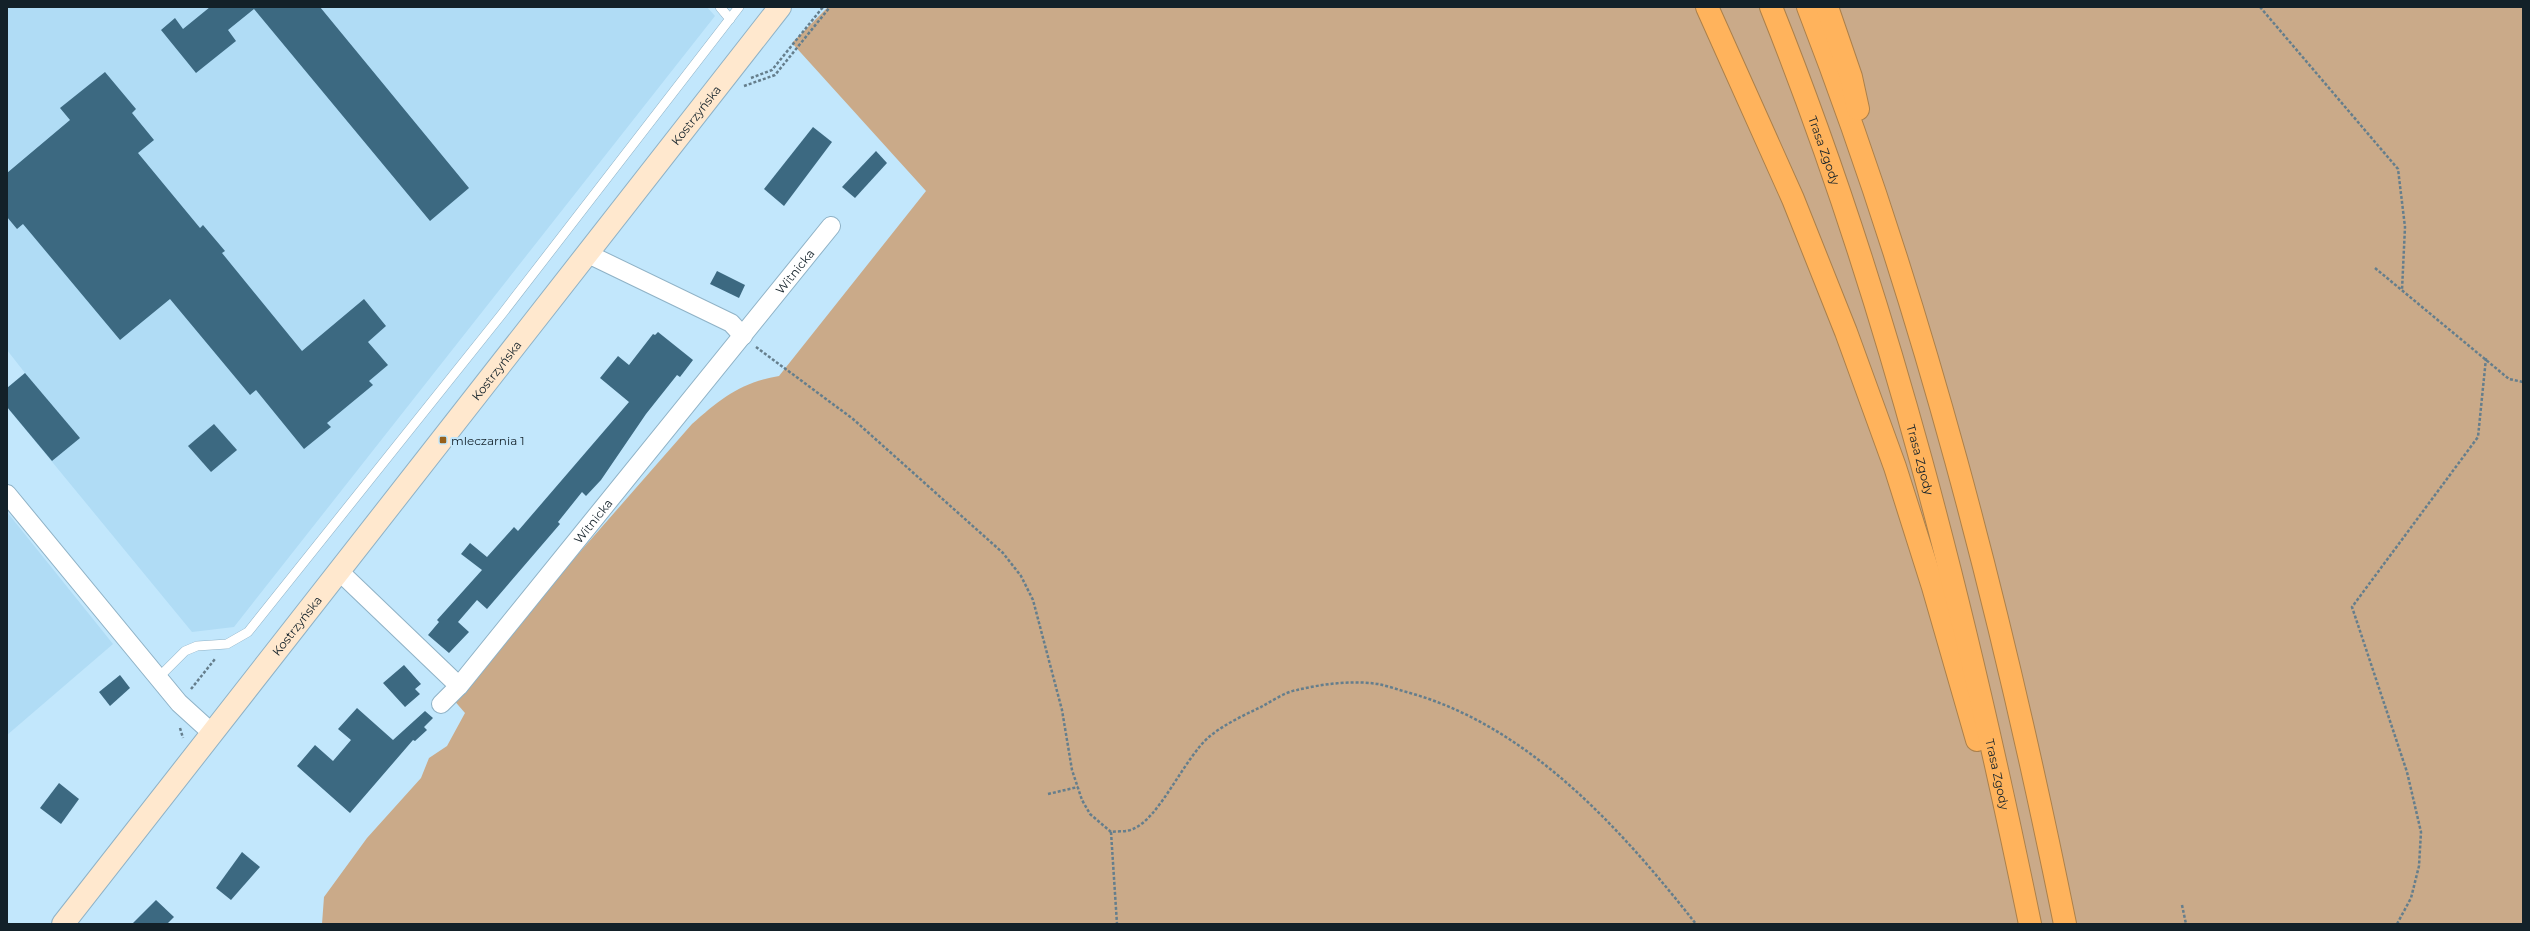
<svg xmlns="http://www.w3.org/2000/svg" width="2530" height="931" font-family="Montserrat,sans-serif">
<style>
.built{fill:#b0dcf5}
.green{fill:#caaa89}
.building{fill:#3c6981}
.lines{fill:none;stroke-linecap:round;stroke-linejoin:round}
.lane-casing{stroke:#8fb2c6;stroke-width:10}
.street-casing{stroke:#8fb2c6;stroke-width:20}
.secondary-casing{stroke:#8fb2c6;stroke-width:24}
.highway-casing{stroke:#ac804a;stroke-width:24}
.path{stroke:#657e8c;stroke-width:2.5;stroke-dasharray:3 2;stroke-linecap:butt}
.lane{stroke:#fff;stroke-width:9}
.street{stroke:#fff;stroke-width:18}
.secondary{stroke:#ffe8ce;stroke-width:22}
.highway{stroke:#ffb35c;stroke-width:22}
.poi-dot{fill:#976019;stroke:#c2e7fc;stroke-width:1.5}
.labels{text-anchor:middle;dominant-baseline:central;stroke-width:4;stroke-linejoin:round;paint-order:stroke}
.street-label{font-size:12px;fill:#132129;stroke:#c2e7fc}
.poi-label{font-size:12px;fill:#132129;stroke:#c2e7fc;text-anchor:start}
</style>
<rect width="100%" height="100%" fill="#c2e7fc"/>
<g class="built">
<polygon points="7,7 707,7 715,16 234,627 192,632 7,407 7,388 25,373 7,350"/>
<polygon points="7,512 113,644 7,735"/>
</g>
<path class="green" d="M828 7H2523V924H322L324 897 367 838 421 778 429 758 447 746 465 713 452 698 692 424C720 399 741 382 779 376L926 191 792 43Z"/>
<g class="building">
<polygon points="210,7 320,7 469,188 430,221 254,9 228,30 236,41 196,73 161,30 175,18 183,29"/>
<polygon points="105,72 136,109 132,113 154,140 138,153 200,228 203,225 225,251 222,253 302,351 364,299 386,326 368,342 388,365 369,381 373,385 327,423 331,427 304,449 256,390 250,395 170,299 120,340 23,224 17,229 7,217 7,173 70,120 60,108"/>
<polygon points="813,127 832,142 784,206 764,189"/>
<polygon points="876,151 887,163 855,198 842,187"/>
<polygon points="717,271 745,285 739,298 710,284"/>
<polygon points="658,332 693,360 680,377 677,375 646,414 601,480 586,496 582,492 558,522 560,524 487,609 477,600 458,622 469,632 449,653 428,635 439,622 437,620 482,570 461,554 470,543 487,557 514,527 518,531 629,402 600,378 618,356 629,365 653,334 655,335"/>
<polygon points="25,373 80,438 52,461 7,407 7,388"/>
<polygon points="214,424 237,450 211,472 188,446"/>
<polygon points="404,665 421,684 415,689 420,694 405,707 383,683"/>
<polygon points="120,675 130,688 110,706 99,692"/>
<polygon points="357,708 393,740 425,711 433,718 424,727 427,730 415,741 413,740 350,813 297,766 315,745 333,761 351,740 338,729"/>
<polygon points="59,783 79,799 61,824 40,808"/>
<polygon points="242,852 260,867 231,900 216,888"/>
<polygon points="156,900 174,917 167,924 132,924"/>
</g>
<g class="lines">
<g class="lane-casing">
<g id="lane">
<polyline points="720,7 730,19"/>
<polyline points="158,678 185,651 197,646 227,644 248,632 502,314 739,7"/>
</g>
</g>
<g class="street-casing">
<g id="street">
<polyline points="588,254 731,323 743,336"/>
<polyline points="7,494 179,703 212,733"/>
<polyline points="340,572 459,686"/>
<path id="s1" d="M441 704 459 686 831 226"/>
</g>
</g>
<g class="secondary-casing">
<g id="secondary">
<path id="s2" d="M63 924 780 7"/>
</g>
</g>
<g class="highway-casing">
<g id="highway">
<polyline points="1707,7 1793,199 1846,332 1895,467 1933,587 1977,740"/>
<path id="s3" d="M1771 7C1889 302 1966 613 2030 924"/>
<path d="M1808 7C1923 304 2002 613 2065 924"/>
<polyline points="1827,7 1851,77 1858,109"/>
</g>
</g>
<g class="path">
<polyline points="2260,7 2398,169 2405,227 2402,290"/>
<polyline points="751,78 772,70 823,7"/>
<polyline points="744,86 775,75 830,7"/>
<polyline points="2375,268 2509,379 2523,382"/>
<path d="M756 347 853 419 1003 553 1021 576 1033 600 1062 710 1072 770 1082 800 1090 814 1111 832C1118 831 1127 832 1133 829 1160 818 1184 758 1210 736 1225 724 1244 715 1261 707 1272 701 1285 692 1297 690 1322 684 1352 680 1378 684 1388 686 1399 690 1410 693 1530 727 1621 829 1696 924"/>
<polyline points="191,689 215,659"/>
<polyline points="180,728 183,738"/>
<polyline points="1048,794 1078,787"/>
<polyline points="1111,832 1117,924"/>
<polyline points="2182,905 2186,924"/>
<polyline points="2397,924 2411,898 2419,866 2421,832 2407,772 2352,607 2478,437 2486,358"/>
</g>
<use href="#lane" class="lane"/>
<use href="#street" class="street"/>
<use href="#secondary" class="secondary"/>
<use href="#highway" class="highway"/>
</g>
<rect class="poi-dot" x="439" y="436" width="8" height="8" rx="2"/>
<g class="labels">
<g class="street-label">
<text stroke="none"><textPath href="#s2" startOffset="1027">Kostrzyńska</textPath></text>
<text stroke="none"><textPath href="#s3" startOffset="153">Trasa Zgody</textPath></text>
<text stroke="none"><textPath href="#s1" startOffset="559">Witnicka</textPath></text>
<text stroke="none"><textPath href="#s2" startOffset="703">Kostrzyńska</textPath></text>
<text stroke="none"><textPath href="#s3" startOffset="477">Trasa Zgody</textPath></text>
<text stroke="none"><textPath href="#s1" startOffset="238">Witnicka</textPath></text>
<text stroke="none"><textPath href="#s2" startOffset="379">Kostrzyńska</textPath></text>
<text stroke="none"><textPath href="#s3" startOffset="801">Trasa Zgody</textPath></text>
</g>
<g class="poi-label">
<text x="451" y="440">mleczarnia 1</text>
</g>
</g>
<rect width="2530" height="931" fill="none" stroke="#132129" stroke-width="16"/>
</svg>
